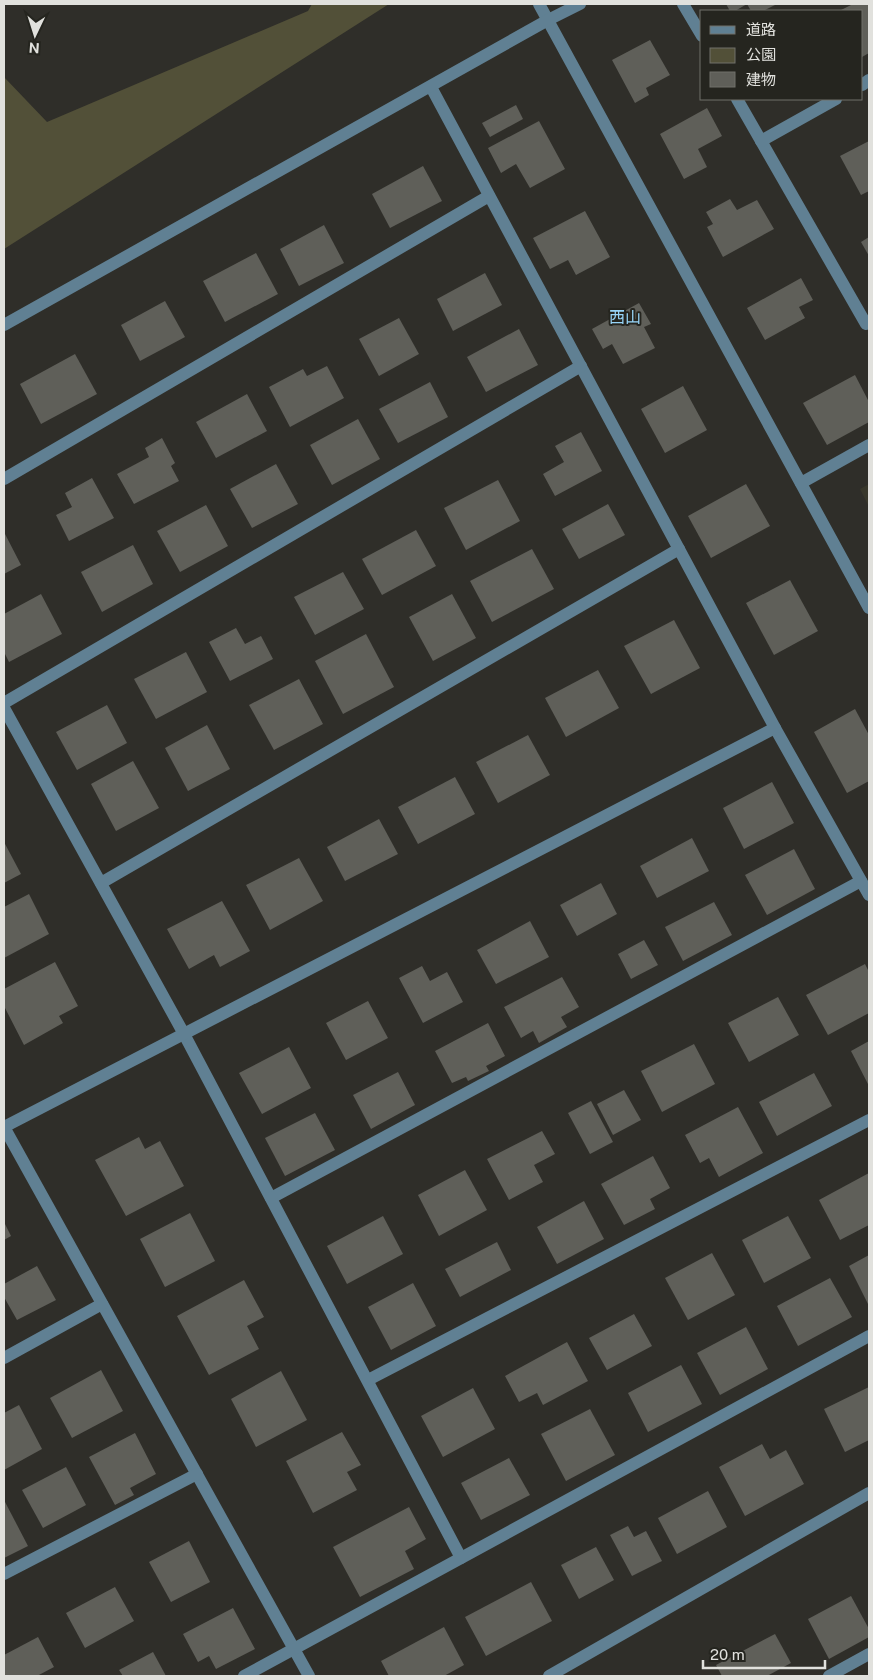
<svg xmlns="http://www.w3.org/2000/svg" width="873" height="1680" font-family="'Public Sans','Noto Sans JP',sans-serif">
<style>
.built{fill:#38372b}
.green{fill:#525038}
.building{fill:#5f5f59}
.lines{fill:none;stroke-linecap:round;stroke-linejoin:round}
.minor{stroke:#608093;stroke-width:12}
.labels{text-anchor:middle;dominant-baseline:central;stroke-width:4;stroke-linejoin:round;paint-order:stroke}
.quarter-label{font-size:16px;fill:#97d4f8;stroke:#25251f}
</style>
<rect width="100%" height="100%" fill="#2f2e29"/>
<polygon class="built" points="869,484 869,507 860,489"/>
<polygon class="green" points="312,4 389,4 4,249 4,77 47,122 308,11"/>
<g class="building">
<polygon points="726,4 777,4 763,11 751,11 747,4 735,11 730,11"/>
<polygon points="853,4 869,4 869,53 862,57 862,11 839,11"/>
<polygon points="650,40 670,75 646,88 649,95 635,103 612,60"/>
<polygon points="516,105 523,119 490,137 482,123"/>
<polygon points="707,108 722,136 698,149 707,167 684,179 660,134"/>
<polygon points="539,121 565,169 530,188 516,164 501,173 488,148"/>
<polygon points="869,141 869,191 861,195 840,156"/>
<polygon points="423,166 442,201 390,228 372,194"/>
<polygon points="730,199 737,210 757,200 774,229 723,257 707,227 713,224 706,212"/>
<polygon points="585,211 610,257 576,275 568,260 550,269 533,238"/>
<polygon points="324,225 344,263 299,286 280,249"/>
<polygon points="869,237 869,256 861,242"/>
<polygon points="256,253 278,294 225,322 203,281"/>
<polygon points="485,273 502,305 453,331 437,299"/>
<polygon points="801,278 813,300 799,307 805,318 765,340 747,308"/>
<polygon points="165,301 185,337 140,361 121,325"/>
<polygon points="639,303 651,324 644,327 655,348 623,364 612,344 603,349 592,329"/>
<polygon points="399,318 419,354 379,376 359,339"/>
<polygon points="519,329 538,365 486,392 467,357"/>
<polygon points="75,354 97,394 41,424 20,384"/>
<polygon points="327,366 344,398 290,427 269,387 303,369 307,376"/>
<polygon points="855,375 869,402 869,422 827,445 803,403"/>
<polygon points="430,382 448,417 398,443 379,409"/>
<polygon points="683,386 707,430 665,453 641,409"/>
<polygon points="247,394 267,431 216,458 196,422"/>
<polygon points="358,419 380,459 332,485 310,445"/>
<polygon points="581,432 602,471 555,496 543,474 564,462 555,446"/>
<polygon points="162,438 175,463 171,466 179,481 134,504 117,474 149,457 145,448"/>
<polygon points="276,464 298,504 252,528 230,489"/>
<polygon points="92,478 114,518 69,541 56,515 72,507 65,493"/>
<polygon points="498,480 520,521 466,550 444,508"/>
<polygon points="746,484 770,526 711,558 688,516"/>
<polygon points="608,504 625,535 579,559 562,529"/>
<polygon points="206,505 228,546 180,572 157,531"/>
<polygon points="416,530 436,566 382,595 362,559"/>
<polygon points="4,532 21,565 4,574"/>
<polygon points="133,545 153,584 102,612 81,572"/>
<polygon points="532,549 554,589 492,622 470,581"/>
<polygon points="343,572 364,609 315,635 294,597"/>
<polygon points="790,580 818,631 774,655 746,603"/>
<polygon points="41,594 62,634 9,662 4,652 4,614"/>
<polygon points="452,594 476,638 433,661 409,617"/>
<polygon points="674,620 700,668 651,694 624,646"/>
<polygon points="236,628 245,644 261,636 273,659 230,681 209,642"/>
<polygon points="366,634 394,687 343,714 315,661"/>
<polygon points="186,652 207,692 156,719 134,679"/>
<polygon points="598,670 619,708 566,737 545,698"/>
<polygon points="299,679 323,724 274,750 249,705"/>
<polygon points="107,705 127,743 77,770 56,732"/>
<polygon points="855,709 869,735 869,781 847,793 814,732"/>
<polygon points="207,725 230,769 188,791 165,748"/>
<polygon points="528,735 550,775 498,803 476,762"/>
<polygon points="133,761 159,808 116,831 91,784"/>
<polygon points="455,777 475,814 418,844 398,807"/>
<polygon points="772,782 794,823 744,849 723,808"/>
<polygon points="379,819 398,854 345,881 327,847"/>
<polygon points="692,838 709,871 657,898 640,866"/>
<polygon points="4,842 21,874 4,883"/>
<polygon points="794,849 815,889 767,915 745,875"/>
<polygon points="299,858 323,901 270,930 246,885"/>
<polygon points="601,883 617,914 577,936 560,905"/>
<polygon points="29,894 49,934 4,958 4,917 5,917 4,907"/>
<polygon points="222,901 250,951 220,967 214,955 189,969 167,929"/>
<polygon points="714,902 732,935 683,961 665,927"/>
<polygon points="530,921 549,957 496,984 477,950"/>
<polygon points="644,940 658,965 631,979 618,954"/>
<polygon points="55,962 78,1006 59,1016 63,1023 24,1045 4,1006 4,989"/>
<polygon points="865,964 869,972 869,1013 828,1035 806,995"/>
<polygon points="422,966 430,981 447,972 463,1002 423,1023 399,978"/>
<polygon points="562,977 579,1007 561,1017 567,1027 539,1043 533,1031 521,1038 504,1007"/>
<polygon points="778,997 799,1035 749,1062 728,1023"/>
<polygon points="368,1001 388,1038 346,1060 326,1023"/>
<polygon points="488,1023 505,1056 486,1066 489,1071 468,1081 466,1077 452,1083 435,1051"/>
<polygon points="869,1041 869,1086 851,1051"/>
<polygon points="694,1044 715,1084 662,1112 641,1071"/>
<polygon points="289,1047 311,1088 262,1114 239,1073"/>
<polygon points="398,1072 415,1105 371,1129 353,1095"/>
<polygon points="814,1073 832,1106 777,1136 759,1102"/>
<polygon points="624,1090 641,1120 613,1135 597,1104"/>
<polygon points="591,1101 613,1142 590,1154 568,1113"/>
<polygon points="738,1107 763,1153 719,1177 709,1158 700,1163 685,1135"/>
<polygon points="315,1113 335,1150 285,1176 265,1138"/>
<polygon points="542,1131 555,1154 534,1165 543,1182 509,1200 487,1159"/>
<polygon points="139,1137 145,1149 160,1141 184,1186 126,1216 95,1160"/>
<polygon points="653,1156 670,1188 650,1199 655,1209 624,1225 601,1184"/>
<polygon points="465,1170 487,1210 439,1236 418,1195"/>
<polygon points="869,1173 869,1225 840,1240 819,1200"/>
<polygon points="584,1201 604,1239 557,1264 537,1227"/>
<polygon points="190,1213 215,1261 165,1287 140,1239"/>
<polygon points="383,1216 403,1254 347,1284 327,1246"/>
<polygon points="788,1216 811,1258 764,1283 742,1240"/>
<polygon points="4,1222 11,1236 4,1240"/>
<polygon points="497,1242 511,1270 460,1297 445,1269"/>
<polygon points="712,1253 735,1295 688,1320 665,1278"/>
<polygon points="869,1255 869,1306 849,1266"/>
<polygon points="37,1266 56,1300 17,1320 4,1297 4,1284"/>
<polygon points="830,1278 852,1317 798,1346 777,1306"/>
<polygon points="244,1280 264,1317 247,1326 259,1349 209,1375 177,1316"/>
<polygon points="413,1283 436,1326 391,1350 368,1307"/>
<polygon points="634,1314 652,1346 607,1370 589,1338"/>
<polygon points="746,1327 768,1369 720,1395 697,1353"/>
<polygon points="567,1342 588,1381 543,1405 537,1393 519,1402 505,1376"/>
<polygon points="681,1365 702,1404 648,1432 628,1393"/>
<polygon points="101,1370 123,1411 72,1438 50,1398"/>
<polygon points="281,1371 307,1420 256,1447 231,1399"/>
<polygon points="869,1387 869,1440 845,1452 824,1409"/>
<polygon points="473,1388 495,1429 443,1457 421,1416"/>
<polygon points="19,1405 42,1449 4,1470 4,1413"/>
<polygon points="590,1409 615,1455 566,1481 541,1434"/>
<polygon points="342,1432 361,1465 347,1472 357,1490 313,1513 286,1461"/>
<polygon points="135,1433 156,1474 130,1488 134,1495 115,1505 89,1457"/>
<polygon points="762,1444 770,1459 786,1450 804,1484 745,1516 719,1467"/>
<polygon points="509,1458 530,1495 481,1520 461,1483"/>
<polygon points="66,1467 86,1505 43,1528 22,1490"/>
<polygon points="708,1491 727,1527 677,1554 658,1518"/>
<polygon points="4,1500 28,1546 4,1558"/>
<polygon points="409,1507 426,1539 405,1551 414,1569 360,1597 333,1547"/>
<polygon points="628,1526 634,1537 646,1531 662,1561 632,1576 610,1535"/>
<polygon points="189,1541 210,1582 171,1602 149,1562"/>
<polygon points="596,1547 614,1580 579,1599 561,1565"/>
<polygon points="531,1582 552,1621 486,1656 465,1617"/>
<polygon points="115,1587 134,1621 85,1648 66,1613"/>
<polygon points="851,1596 869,1629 869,1637 829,1659 808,1619"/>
<polygon points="233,1608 255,1649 216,1669 209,1656 198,1662 183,1634"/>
<polygon points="444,1627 464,1665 444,1676 389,1676 381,1661"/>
<polygon points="775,1634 791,1663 767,1676 722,1676 716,1665"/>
<polygon points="38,1637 54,1667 37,1676 4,1676 4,1655"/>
<polygon points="153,1652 166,1676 123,1676 119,1670"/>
</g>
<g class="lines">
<g class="minor">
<polyline points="539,4 869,608"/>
<polyline points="683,4 702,36"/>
<polyline points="862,85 869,80"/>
<polyline points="431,87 775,728 869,895"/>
<polyline points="737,99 866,324 869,322"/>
<polyline points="761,141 836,99"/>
<polyline points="4,325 548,20 580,4"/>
<polyline points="4,479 489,196"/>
<polyline points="801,483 869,445"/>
<polyline points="4,703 581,366"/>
<polyline points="4,708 184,1034 461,1558"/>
<polyline points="101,883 679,549"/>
<polyline points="4,1127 775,728"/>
<polyline points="4,1127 309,1676"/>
<polyline points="271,1198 861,881"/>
<polyline points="4,1358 102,1304"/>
<polyline points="368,1380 869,1120"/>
<polyline points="4,1574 197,1474"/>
<polyline points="244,1676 869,1336"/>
<polyline points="549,1676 869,1493"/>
<polyline points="829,1676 869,1654"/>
</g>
</g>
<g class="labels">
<g class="quarter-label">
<text x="625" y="317">西山</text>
</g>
</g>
<rect width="873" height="1680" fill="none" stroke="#e1e1dd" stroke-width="10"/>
<rect x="700" y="10" width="162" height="90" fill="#25251f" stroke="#70706b"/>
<rect x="710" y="26" width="25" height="8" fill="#608093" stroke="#70706b"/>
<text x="746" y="35" font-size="15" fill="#e1e1dd">道路</text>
<rect x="710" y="48" width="25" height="15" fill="#525038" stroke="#70706b"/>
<text x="746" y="60" font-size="15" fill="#e1e1dd">公園</text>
<rect x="710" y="72" width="25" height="15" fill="#5f5f59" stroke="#70706b"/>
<text x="746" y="85" font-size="15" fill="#e1e1dd">建物</text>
<g transform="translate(35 35) rotate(184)" stroke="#25251f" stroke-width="4" paint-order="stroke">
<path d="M0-4L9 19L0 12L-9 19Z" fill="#e1e1dd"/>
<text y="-8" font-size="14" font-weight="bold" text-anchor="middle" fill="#e1e1dd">N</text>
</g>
<path d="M703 1660v8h122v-8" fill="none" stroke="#e1e1dd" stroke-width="2.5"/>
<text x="710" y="1660" font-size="15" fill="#e1e1dd" stroke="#25251f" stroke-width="4" paint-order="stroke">20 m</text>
</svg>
